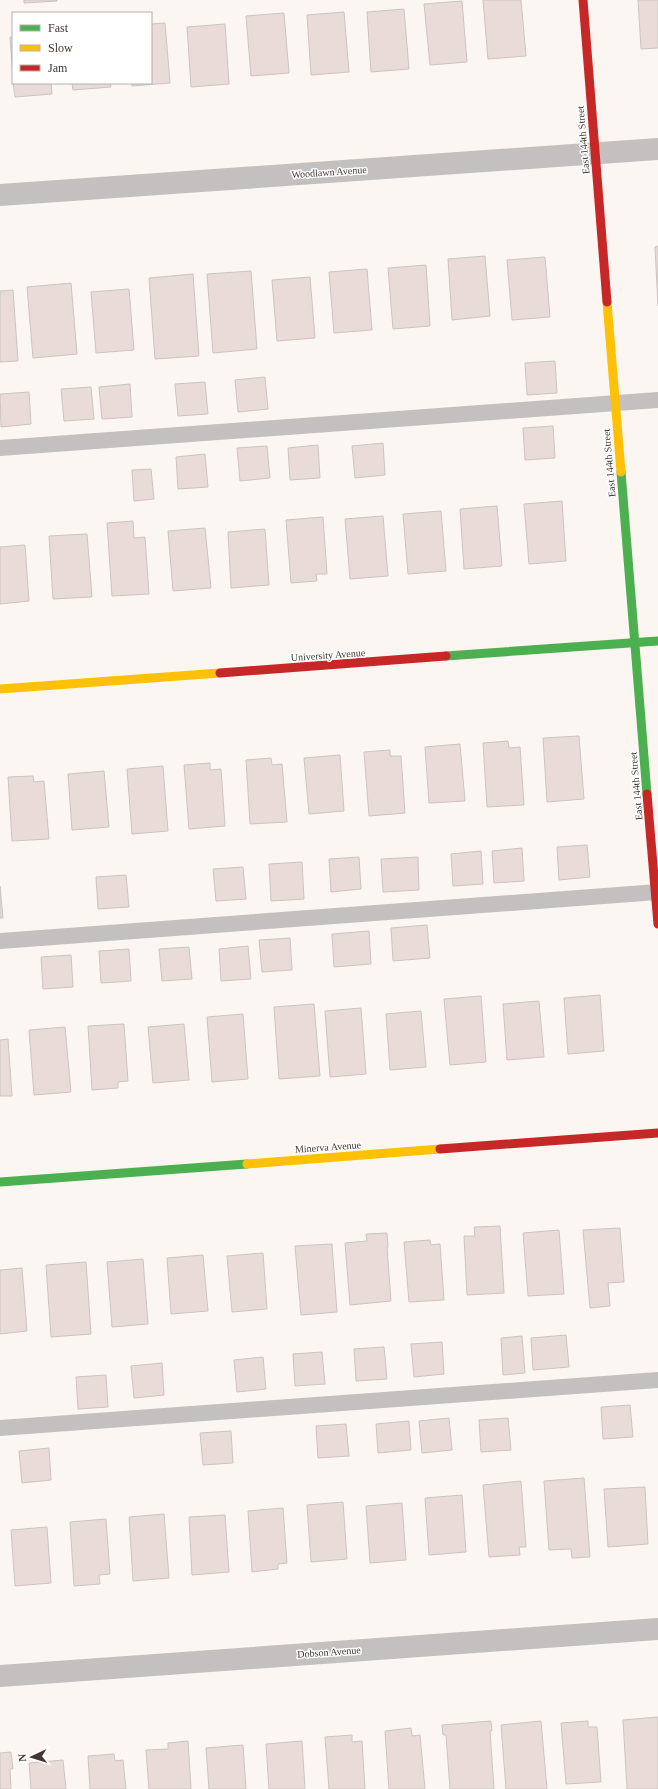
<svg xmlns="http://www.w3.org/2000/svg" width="658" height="1789" font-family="Georgia,serif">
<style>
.building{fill:#e9dcd8;stroke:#ccc4c1}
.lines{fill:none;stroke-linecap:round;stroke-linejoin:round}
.lane{stroke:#c5c0c0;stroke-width:16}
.street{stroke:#c5c0c0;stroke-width:22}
.fast{stroke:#4caf50;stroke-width:9}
.slow{stroke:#ffc107;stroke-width:9}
.jam{stroke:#c62828;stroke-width:9}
.labels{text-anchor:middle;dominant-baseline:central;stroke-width:3;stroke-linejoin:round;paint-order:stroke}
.street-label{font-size:10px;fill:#413730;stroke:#fff}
</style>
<rect width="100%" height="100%" fill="#fbf6f1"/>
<g class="building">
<polygon points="24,0 57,0 57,1 24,3"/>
<polygon points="483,0 521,0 526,56 488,59"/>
<polygon points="638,0 658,0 658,48 641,49"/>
<polygon points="462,1 467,62 430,65 424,4"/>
<polygon points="404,9 409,69 371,72 367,12"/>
<polygon points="344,12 349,72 311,75 307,15"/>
<polygon points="284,13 289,73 251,76 246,16"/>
<polygon points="165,23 170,83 132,86 132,83 151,83 151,24"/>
<polygon points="225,24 229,84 191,87 187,27"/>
<polygon points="10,37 13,37 13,78"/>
<polygon points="13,83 51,83 52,94 15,97"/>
<polygon points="72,83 110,83 111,87 73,90"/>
<polygon points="658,246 658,306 655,247"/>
<polygon points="485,256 490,316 452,320 448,259"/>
<polygon points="545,257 550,317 512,320 507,260"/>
<polygon points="426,265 430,326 393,329 388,268"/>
<polygon points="367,269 372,330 334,333 329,272"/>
<polygon points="251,271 257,349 213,353 207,274"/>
<polygon points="193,274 199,356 155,359 149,278"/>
<polygon points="310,277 315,338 277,341 272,280"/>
<polygon points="71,283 77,354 33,358 27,287"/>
<polygon points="129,289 134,350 96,353 91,292"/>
<polygon points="13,290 18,361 0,362 0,291"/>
<polygon points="555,361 557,393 527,395 525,363"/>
<polygon points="265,377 268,409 238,412 235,380"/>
<polygon points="205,382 208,414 178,416 175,384"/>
<polygon points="130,384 132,417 102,419 99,387"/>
<polygon points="91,387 94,419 64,421 61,389"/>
<polygon points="29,392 31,424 1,427 0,394"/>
<polygon points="553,426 555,458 525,460 523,428"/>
<polygon points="383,443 385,475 355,478 352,446"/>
<polygon points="318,445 320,478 290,480 288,448"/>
<polygon points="267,446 270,478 240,481 237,448"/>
<polygon points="205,454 208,487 178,489 176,457"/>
<polygon points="151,469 154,499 134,501 132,470"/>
<polygon points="562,501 566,561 529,564 524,504"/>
<polygon points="497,506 502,566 464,569 460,509"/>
<polygon points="441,511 446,571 408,574 403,514"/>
<polygon points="383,516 388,576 350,579 345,519"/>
<polygon points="323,517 327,574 316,574 317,581 291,583 286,520"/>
<polygon points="133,521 134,538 145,537 149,594 112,596 107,523"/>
<polygon points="205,528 211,588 173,591 168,531"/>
<polygon points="265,529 269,585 231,588 228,532"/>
<polygon points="87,534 92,597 53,599 49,536"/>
<polygon points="25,545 29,601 0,604 0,547"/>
<polygon points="579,736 584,799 547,802 543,738"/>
<polygon points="508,741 509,748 520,747 524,805 487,807 483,743"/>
<polygon points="460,744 465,801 429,803 425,747"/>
<polygon points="390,750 390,756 401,756 405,813 369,816 364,752"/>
<polygon points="340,755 344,811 309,814 304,758"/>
<polygon points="271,758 272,765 282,764 287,822 250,824 246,760"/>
<polygon points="210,763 210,770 221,769 225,826 189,829 184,765"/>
<polygon points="163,766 168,831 132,834 127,769"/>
<polygon points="104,771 109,827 72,830 68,774"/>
<polygon points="33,776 34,782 44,781 49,839 12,841 8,777"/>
<polygon points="587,845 590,877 559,880 557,847"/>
<polygon points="522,848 524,881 494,883 492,851"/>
<polygon points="481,851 483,884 453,886 451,854"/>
<polygon points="359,857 361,889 331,892 329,859"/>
<polygon points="418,857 419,890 383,892 381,859"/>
<polygon points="302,862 304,899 271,901 269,864"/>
<polygon points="243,867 246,899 216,901 213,869"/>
<polygon points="126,875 129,907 98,909 96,877"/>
<polygon points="0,886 3,918 0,918"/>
<polygon points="427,925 430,958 393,961 391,928"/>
<polygon points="369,931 371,964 334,967 332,934"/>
<polygon points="290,938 292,970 262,972 259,940"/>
<polygon points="248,946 251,979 221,981 219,949"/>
<polygon points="189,947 192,979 162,981 159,949"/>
<polygon points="129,949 131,981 101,983 99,951"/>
<polygon points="71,955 73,987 43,989 41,957"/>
<polygon points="600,995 604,1051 568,1054 564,998"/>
<polygon points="481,996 486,1062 450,1065 444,999"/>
<polygon points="539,1001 544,1057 507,1060 503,1004"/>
<polygon points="314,1004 320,1076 279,1079 274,1007"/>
<polygon points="361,1008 366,1074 330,1077 325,1011"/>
<polygon points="421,1011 426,1067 390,1070 386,1014"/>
<polygon points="243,1014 248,1079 212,1082 207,1017"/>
<polygon points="124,1024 128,1081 118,1082 118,1088 92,1090 88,1026"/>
<polygon points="184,1024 189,1080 153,1083 148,1027"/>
<polygon points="65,1027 71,1092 34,1095 29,1030"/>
<polygon points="8,1039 12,1096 0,1096 0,1040"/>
<polygon points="500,1226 504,1293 467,1295 464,1236 475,1236 474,1227"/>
<polygon points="620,1228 624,1282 608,1283 610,1306 590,1308 583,1230"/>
<polygon points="559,1230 564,1294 528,1296 523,1233"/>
<polygon points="387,1233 388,1247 387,1247 391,1301 350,1305 345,1243 367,1241 366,1234"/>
<polygon points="430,1240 431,1245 440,1244 444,1300 409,1302 404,1242"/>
<polygon points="332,1244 337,1312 301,1315 295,1246"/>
<polygon points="263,1253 267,1309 232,1312 227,1256"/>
<polygon points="203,1255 208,1311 171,1314 167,1258"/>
<polygon points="143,1259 148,1324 112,1327 107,1262"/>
<polygon points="86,1262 91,1334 51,1337 46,1265"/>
<polygon points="22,1268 27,1331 0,1334 0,1270"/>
<polygon points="566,1335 569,1367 533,1370 531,1338"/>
<polygon points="522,1336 525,1373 503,1375 501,1338"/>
<polygon points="442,1342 444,1374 414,1377 411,1344"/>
<polygon points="384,1347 387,1379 356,1381 354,1349"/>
<polygon points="322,1352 325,1384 295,1386 293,1354"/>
<polygon points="263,1357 266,1389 237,1392 234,1360"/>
<polygon points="162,1363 164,1395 134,1398 131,1366"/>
<polygon points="106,1375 108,1407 78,1409 76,1377"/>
<polygon points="630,1405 633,1437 603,1439 601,1407"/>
<polygon points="449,1418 452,1450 422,1453 419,1421"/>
<polygon points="508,1418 511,1450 481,1452 479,1420"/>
<polygon points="409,1421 411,1450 378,1453 376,1424"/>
<polygon points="346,1424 349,1456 318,1458 316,1426"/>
<polygon points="231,1431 233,1463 203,1465 200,1433"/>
<polygon points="49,1448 51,1480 22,1483 19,1451"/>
<polygon points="584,1478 590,1557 572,1558 571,1549 549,1550 544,1481"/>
<polygon points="521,1481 526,1547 519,1547 520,1555 489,1557 483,1485"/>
<polygon points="645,1487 648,1544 608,1547 604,1489"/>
<polygon points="462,1495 466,1552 429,1555 425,1498"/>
<polygon points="343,1502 347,1559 311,1562 307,1505"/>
<polygon points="402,1503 406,1560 370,1563 366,1506"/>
<polygon points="283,1508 287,1563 278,1564 278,1569 252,1572 248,1511"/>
<polygon points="164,1514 169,1578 133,1581 129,1517"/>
<polygon points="225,1515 229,1572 192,1575 189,1517"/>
<polygon points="106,1519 110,1574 99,1575 100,1584 74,1586 70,1522"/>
<polygon points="47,1527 51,1583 15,1586 11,1530"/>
<polygon points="658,1717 658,1789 627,1789 623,1720"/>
<polygon points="491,1721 492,1731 490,1731 494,1789 450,1789 446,1735 443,1735 442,1725"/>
<polygon points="541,1721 547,1789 506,1789 501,1725"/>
<polygon points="588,1721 588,1727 597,1727 601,1782 566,1784 561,1723"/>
<polygon points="411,1728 412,1736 420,1735 425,1789 389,1789 385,1731"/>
<polygon points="352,1735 352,1742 362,1741 365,1789 329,1789 325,1737"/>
<polygon points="188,1741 191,1789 149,1789 146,1750 168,1749 168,1743"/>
<polygon points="302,1741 305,1789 269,1789 266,1744"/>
<polygon points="243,1745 246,1789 209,1789 206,1748"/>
<polygon points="11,1752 13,1769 10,1769 11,1789 0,1789 0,1753"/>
<polygon points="114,1754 115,1761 123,1760 126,1789 90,1789 88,1756"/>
<polygon points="63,1760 66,1789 31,1789 29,1763"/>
</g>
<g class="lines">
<g class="lane">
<polyline points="0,448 658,400"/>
<polyline points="0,941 658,892"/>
<polyline points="0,1428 658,1380"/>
</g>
<g class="street">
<polyline points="0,195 658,149"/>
<polyline points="0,1676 658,1629"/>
</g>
<g class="fast">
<polyline points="621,472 647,794"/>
<polyline points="446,656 658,641"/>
<polyline points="0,1182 247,1164"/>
</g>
<g class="slow">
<polyline points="607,302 621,472"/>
<polyline points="0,689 220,673"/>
<polyline points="247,1164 440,1149"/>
</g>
<g class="jam">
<polyline points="583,0 607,302"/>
<polyline points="220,673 446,656"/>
<polyline points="647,794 658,924"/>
<polyline points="440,1149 658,1133"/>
</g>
</g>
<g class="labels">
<g class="street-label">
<text transform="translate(583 140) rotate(-95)">East 144th Street</text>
<text transform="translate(329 172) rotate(-4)">Woodlawn Avenue</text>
<text transform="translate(609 463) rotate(-95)">East 144th Street</text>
<text transform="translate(328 655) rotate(-4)">University Avenue</text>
<text transform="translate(636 786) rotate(-95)">East 144th Street</text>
<text transform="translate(328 1147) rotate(-4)">Minerva Avenue</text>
<text transform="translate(329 1652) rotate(-4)">Dobson Avenue</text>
</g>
</g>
<rect x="12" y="12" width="140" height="72" fill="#ffffff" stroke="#b3afac"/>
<rect x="20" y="25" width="20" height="6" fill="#4caf50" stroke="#b3afac"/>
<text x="48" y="32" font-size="12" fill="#413730">Fast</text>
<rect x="20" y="45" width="20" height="6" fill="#ffc107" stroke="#b3afac"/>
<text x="48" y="52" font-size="12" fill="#413730">Slow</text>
<rect x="20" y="65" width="20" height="6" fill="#c62828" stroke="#b3afac"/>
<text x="48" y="72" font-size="12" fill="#413730">Jam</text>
<g transform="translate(32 1757) rotate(266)" stroke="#ffffff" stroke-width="3" paint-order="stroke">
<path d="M0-3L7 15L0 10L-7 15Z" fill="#413730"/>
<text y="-6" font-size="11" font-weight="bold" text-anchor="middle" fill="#413730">N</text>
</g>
</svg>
